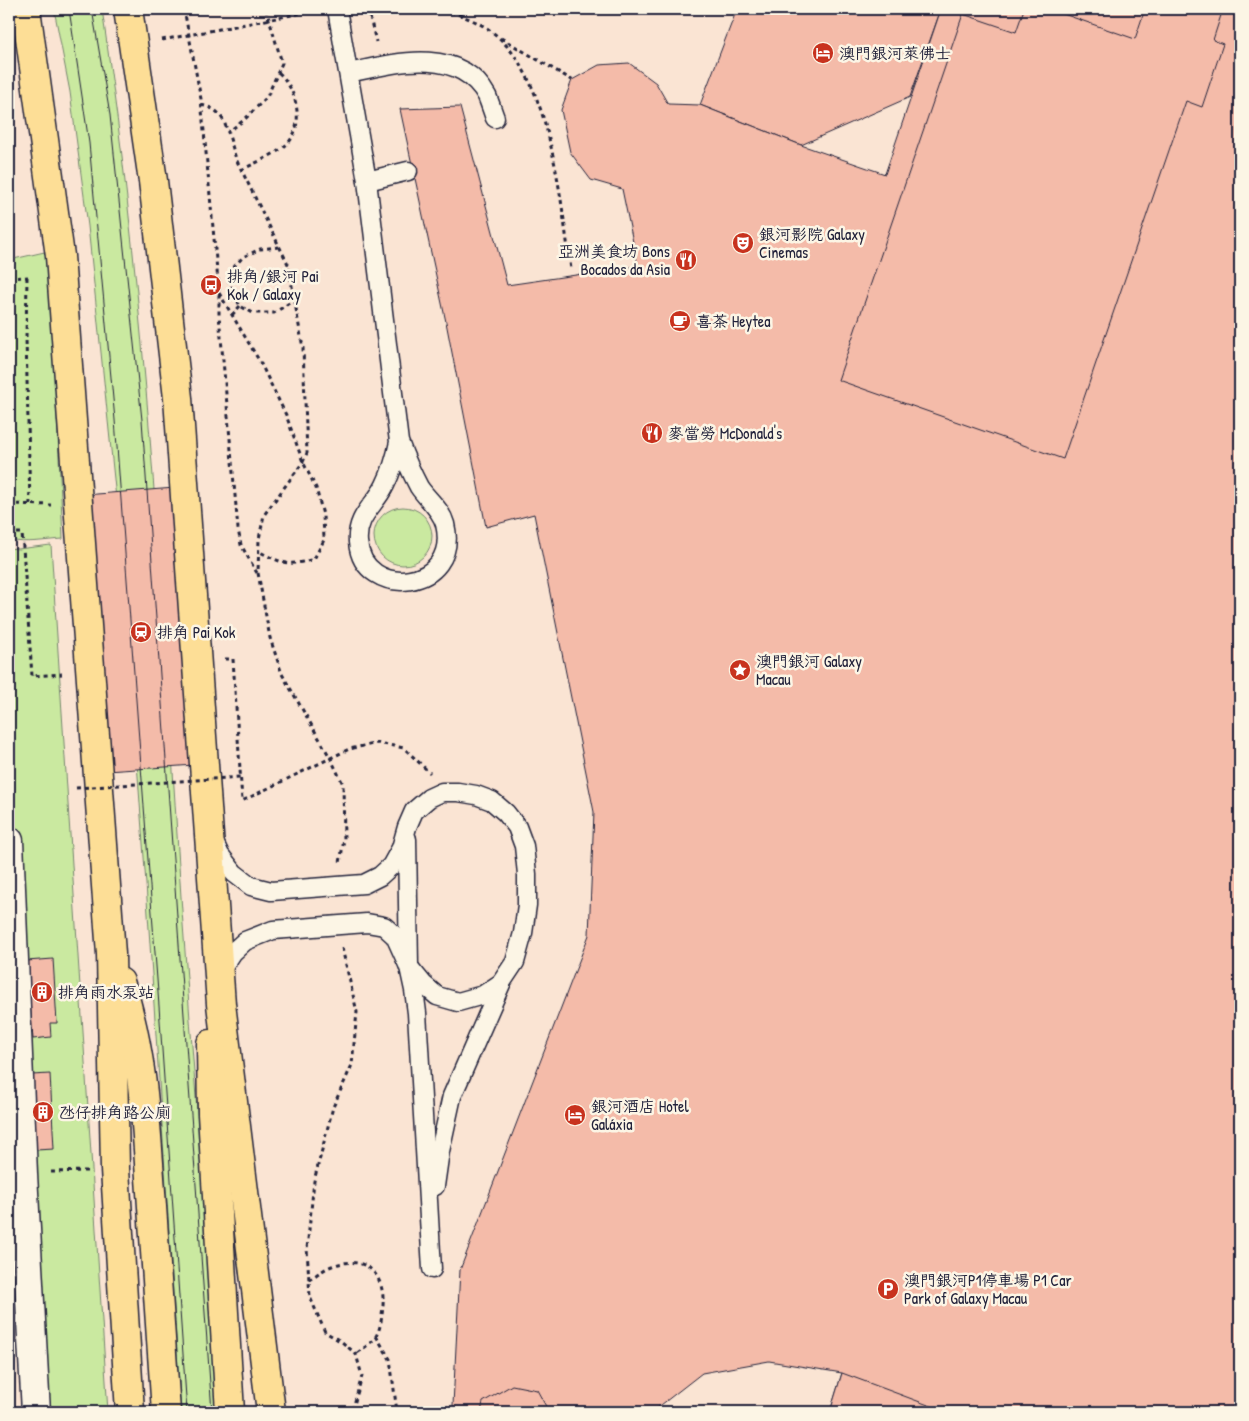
<svg xmlns="http://www.w3.org/2000/svg" width="1249" height="1421" font-family="'Patrick Hand','LXGW WenKai TC',sans-serif">
<style>
.green{fill:#cae9a0;stroke:#76866e}
.building{fill:#f4bba9;stroke:#22223b}
.lines{fill:none;stroke-linecap:round;stroke-linejoin:round}
.service-casing{stroke:#22223b;stroke-width:21}
.minor-casing{stroke:#22223b;stroke-width:31}
.primary-casing{stroke:#22223b;stroke-width:31}
.path{stroke:#22223b;stroke-width:3;stroke-dasharray:4 4;stroke-linecap:butt}
.service{stroke:#fcf5e5;stroke-width:18}
.minor{stroke:#fcf5e5;stroke-width:28}
.primary{stroke:#fdde96;stroke-width:28}
.tram{stroke:#22223b;stroke-width:1}
.path-bridge{stroke:#22223b;stroke-width:3;stroke-dasharray:4 4;stroke-linecap:butt}
.labels{text-anchor:middle;dominant-baseline:central;stroke-width:5;stroke-linejoin:round;paint-order:stroke}
.poi-label{font-size:16px;fill:#22223b;stroke:#fcf5e5;text-anchor:start}
</style>
<rect width="100%" height="100%" fill="#fae4d3"/>
<filter id="ink" filterUnits="userSpaceOnUse"><feTurbulence type="fractalNoise" baseFrequency=".02" numOctaves="2"/><feDisplacementMap in="SourceGraphic" scale="10" xChannelSelector="R" yChannelSelector="G"/><feConvolveMatrix kernelMatrix="1 2 1 2 8 2 1 2 1" color-interpolation-filters="sRGB"/></filter>
<g filter="url(#ink)">
<g class="green">
<path d="M54 9H102C109 58 116 107 122 156 152 402 165 650 181 897 193 1069 208 1240 219 1412H181L146 884 121 547 88 226 70 92Z"/>
<path d="M49 251 63 539C46 540 26 544 9 540V260Z"/>
<circle cx="403" cy="536" r="29"/>
<polygon points="51,545 108,1412 46,1412 9,700 9,548 18,549"/>
</g>
<g class="building">
<polygon points="737,9 941,9 910,97 801,145 700,105"/>
<polygon points="941,9 1240,9 1240,1412 830,1412 842,1373 769,1361 702,1373 652,1412 455,1412 453,1405 460,1270 589,935 594,812 534,514 486,527 446,322 400,109 460,107 507,285 638,266 622,189 591,180 570,152 561,110 572,80 599,65 629,63 656,83 668,104 700,105 801,145 885,174"/>
<polygon points="1024,9 1049,9 1135,39 1145,9 1223,9 1213,40 1223,44 1202,107 1186,101 1063,459 838,380 963,14 1016,32"/>
<polygon points="188,487 209,764 92,772 71,496"/>
<polygon points="53,959 57,1023 50,1023 51,1037 33,1039 27,961"/>
<polygon points="50,1074 54,1149 36,1150 32,1075"/>
<polygon points="842,1373 947,1412 830,1412"/>
<polygon points="512,1385 537,1390 549,1412 481,1412 483,1402"/>
</g>
<g class="lines">
<g class="service-casing">
<g id="service">
<path d="M337 9 367 181 399 442C405 458 411 472 419 487 427 499 441 509 445 524 461 591 363 601 358 542 356 515 375 506 385 485 392 471 396 457 399 442"/>
<path d="M349 73C394 63 459 45 487 96 490 103 492 110 495 118"/>
<polyline points="367,181 408,171"/>
<polyline points="407,839 409,967 414,990 417,1013 432,1269"/>
<polyline points="213,840 220,855 234,873 251,886 271,891 364,884 380,876 391,866 401,848 407,827 414,811 429,798 442,792 458,792 476,795 492,801 506,813 517,827 524,846 527,874 527,905 523,933 515,962 501,983 483,995 458,1002 437,996 423,984 409,967 395,936 384,926 367,923 273,930 245,941 233,952 219,973"/>
<polyline points="435,1186 440,1151 452,1096 501,984"/>
</g>
</g>
<g class="minor-casing">
<polyline id="minor" points="9,841 23,1174 36,1412"/>
</g>
<g class="primary-casing">
<g id="primary">
<polyline points="26,9 60,256 111,954 115,1169 130,1412"/>
<polyline points="128,9 153,181 178,398 221,1004 271,1412"/>
<path d="M120 982C143 1051 146 1121 151 1192 156 1266 161 1339 166 1412"/>
<polyline points="211,1044 212,1114 230,1412"/>
</g>
</g>
<g class="path">
<polyline points="184,9 201,99 219,292 219,315 238,529 241,545 257,573"/>
<polyline points="266,9 282,63 267,97 244,120 228,132 236,159 288,264 303,348 307,453 303,462 264,515 259,539 258,573 270,638 282,674 331,759 343,784 344,839 340,863"/>
<polyline points="368,9 376,42"/>
<path d="M443 9C462 16 482 22 497 36 552 85 560 199 571 269"/>
<polyline points="501,38 572,80"/>
<polyline points="162,40 313,11"/>
<path d="M201 105C219 109 222 116 228 132"/>
<path d="M241 170C253 164 281 152 289 142 305 122 296 87 277 71"/>
<polyline points="279,247 260,249 243,257 232,269 229,283 240,306 253,313 274,313 294,300"/>
<polyline points="27,277 26,338 30,505"/>
<polyline points="9,278 28,277"/>
<path d="M219 293 260 362 286 415 303 462 316 488 323 515 324 540 314 559C287 567 282 563 258 551"/>
<polyline points="232,315 240,306"/>
<polyline points="9,504 51,505"/>
<polyline points="9,533 22,533 32,676 62,674"/>
<polyline points="225,659 233,659 242,801 349,749 378,743 404,748 430,773"/>
<polyline points="342,948 357,1012 352,1065 333,1107 314,1181 307,1249 310,1297 325,1332 342,1342 356,1354 362,1376 352,1412"/>
<polyline points="51,1172 87,1171"/>
<path d="M309 1280C316 1275 324 1269 332 1266 365 1254 385 1273 383 1306 382 1315 381 1328 376 1336 372 1343 362 1349 356 1354"/>
<polyline points="376,1336 390,1359 397,1412"/>
</g>
<use href="#service" class="service"/>
<use href="#minor" class="minor"/>
<use href="#primary" class="primary"/>
<g class="tram">
<polyline points="69,9 89,143 115,420 159,1006 187,1412"/>
<polyline points="92,9 110,115 142,420 212,1412"/>
</g>
<polyline class="path-bridge" points="76,788 241,777"/>
</g>
</g>
<defs>
<g id="hotel-disc" transform="scale(1.125)"><circle r="9.5" fill="#c8321e" stroke="#fcf5e5"/><path d="M-6-4.5h1.5V1H6V5H4.5V3h-9V5H-6ZM-4 0a1.8 1.8 0 1 1 3.6 0ZM.5 0V-2.5h3Q6-2.5 6 0Z" fill="#fff"/></g>
<g id="theatre-disc" transform="scale(1.125)"><circle r="9.5" fill="#c8321e" stroke="#fcf5e5"/><path d="M-5-5.5Q0-4 5-5.5V0Q5 5 0 6Q-5 5-5 0ZM-3.3-2.5H-1v1.5H-3.3ZM1-2.5H3.3v1.5H1ZM-2.8 1Q0 5.5 2.8 1Z" fill="#fff"/></g>
<g id="restaurant-disc" transform="scale(1.125)"><circle r="9.5" fill="#c8321e" stroke="#fcf5e5"/><path d="M-5-6h1v4h1v-4h1v4h1v-4h1v5L-1.5 .5V6h-2V.5L-5-1ZM5-6V6H3V1.5H1.5Q1.5-4 5-6Z" fill="#fff"/></g>
<g id="bus-disc" transform="scale(1.125)"><circle r="9.5" fill="#c8321e" stroke="#fcf5e5"/><path d="M-5-6H5V4H4V6H2V4H-2V6H-4V4H-5ZM-3.5-4V0h7V-4ZM-3.5 1.2v1.5H-2V1.2ZM2 1.2v1.5H3.5V1.2Z" fill="#fff"/></g>
<g id="cafe-disc" transform="scale(1.125)"><circle r="9.5" fill="#c8321e" stroke="#fcf5e5"/><path d="M-5.5-4.5H6V0H3Q3 3.5 0 3.5H-2.5Q-5.5 3.5-5.5 0ZM3-3.2v2h1.7v-2ZM-6 4.5H4V6H-6Z" fill="#fff"/></g>
<g id="station-disc" transform="scale(1.125)"><circle r="9.5" fill="#c8321e" stroke="#fcf5e5"/><path d="M-3-6H3Q5-6 5-4V2Q5 4 3 4L4.5 6H3L1.5 4h-3L-3 6H-4.5L-3 4Q-5 4-5 2V-4Q-5-6-3-6ZM-3.5-4v3h7v-3ZM-3.5 1v1.5H-2V1ZM2 1v1.5H3.5V1Z" fill="#fff"/></g>
<g id="sight-disc" transform="scale(1.125)"><circle r="9.5" fill="#c8321e" stroke="#fcf5e5"/><path d="M0-6L1.8-2.2L6-1.7L2.9 1.2L3.7 5.4L0 3.3L-3.7 5.4L-2.9 1.2L-6-1.7L-1.8-2.2Z" fill="#fff"/></g>
<g id="building-disc" transform="scale(1.125)"><circle r="9.5" fill="#c8321e" stroke="#fcf5e5"/><path d="M-4-6H4V6H1V3H-1V6H-4ZM-2.5-4.3h1.7v1.8h-1.7ZM.8-4.3h1.7v1.8H.8ZM-2.5-1h1.7V.8h-1.7ZM.8-1h1.7V.8H.8Z" fill="#fff"/></g>
<g id="parking-disc" transform="scale(1.125)"><circle r="9.5" fill="#c8321e" stroke="#fcf5e5"/><path d="M-3.5-5.5H1a3.5 3.5 0 0 1 0 7H-1V5.5H-3.5ZM-1-3.4V-.6H.8a1.4 1.4 0 0 0 0-2.8Z" fill="#fff"/></g>
</defs>
<g fill-rule="evenodd">
<use href="#hotel-disc" x="823" y="53"/>
<use href="#theatre-disc" x="743" y="243"/>
<use href="#restaurant-disc" x="686" y="260"/>
<use href="#bus-disc" x="211" y="285"/>
<use href="#cafe-disc" x="680" y="321"/>
<use href="#restaurant-disc" x="652" y="433"/>
<use href="#station-disc" x="141" y="632"/>
<use href="#sight-disc" x="740" y="670"/>
<use href="#building-disc" x="42" y="992"/>
<use href="#building-disc" x="43" y="1112"/>
<use href="#hotel-disc" x="575" y="1115"/>
<use href="#parking-disc" x="888" y="1289"/>
</g>
<g class="labels">
<g class="poi-label">
<text x="839" y="53">澳門銀河萊佛士</text>
<text x="759" y="234">銀河影院 Galaxy<tspan x="759" dy="18">Cinemas</tspan></text>
<text x="670" y="251" text-anchor="end">亞洲美食坊 Bons<tspan x="670" dy="18">Bocados da Asia</tspan></text>
<text x="227" y="276">排角/銀河 Pai<tspan x="227" dy="18">Kok / Galaxy</tspan></text>
<text x="696" y="321">喜茶 Heytea</text>
<text x="668" y="433">麥當勞 McDonald's</text>
<text x="157" y="632">排角 Pai Kok</text>
<text x="756" y="661">澳門銀河 Galaxy<tspan x="756" dy="18">Macau</tspan></text>
<text x="58" y="992">排角雨水泵站</text>
<text x="591" y="1106">銀河酒店 Hotel<tspan x="591" dy="18">Galáxia</tspan></text>
<text x="59" y="1112">氹仔排角路公廁</text>
<text x="904" y="1280">澳門銀河P1停車場 P1 Car<tspan x="904" dy="18">Park of Galaxy Macau</tspan></text>
</g>
</g>
<rect width="1249" height="1421" fill="none" stroke="#fcf5e5" stroke-width="30"/>
<rect x="15" y="15" width="1219" height="1391" fill="none" stroke="#22223b" stroke-width="2" filter="url(#ink)"/>
</svg>
